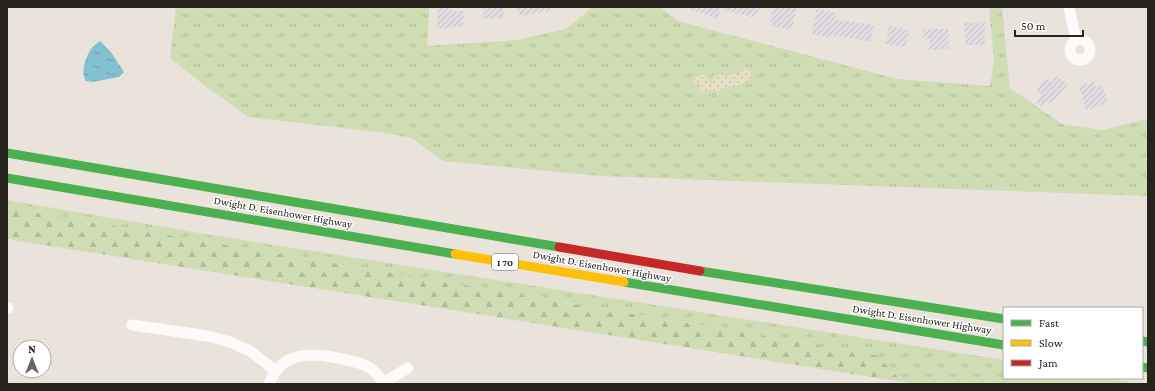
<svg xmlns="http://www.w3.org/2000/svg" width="1155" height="391" font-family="'Crimson Pro',serif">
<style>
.grass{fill:url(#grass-tufts)}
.forest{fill:url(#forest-firs)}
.sand{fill:url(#sand-dots)}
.water{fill:url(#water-ripples)}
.building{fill:url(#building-hatch)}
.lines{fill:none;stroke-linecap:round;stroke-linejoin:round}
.street{stroke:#fcfbfa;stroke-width:11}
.fast{stroke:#4caf50;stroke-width:9}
.slow{stroke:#ffc107;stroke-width:9}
.jam{stroke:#c62828;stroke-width:9}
.labels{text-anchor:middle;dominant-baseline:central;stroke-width:3;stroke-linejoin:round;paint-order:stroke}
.shield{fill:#fff;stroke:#686561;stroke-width:1}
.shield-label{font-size:10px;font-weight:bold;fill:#27231d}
.street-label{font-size:11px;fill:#27231d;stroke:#fff}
</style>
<defs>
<pattern id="grass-tufts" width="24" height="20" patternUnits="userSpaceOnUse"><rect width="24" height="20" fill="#cfdcb4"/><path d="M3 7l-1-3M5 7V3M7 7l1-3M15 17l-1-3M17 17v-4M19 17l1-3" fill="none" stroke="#b2bc9a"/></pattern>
<pattern id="forest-firs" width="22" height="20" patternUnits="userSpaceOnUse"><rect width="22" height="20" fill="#cfdcb4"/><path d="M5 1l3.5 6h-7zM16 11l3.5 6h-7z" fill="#b2bc9a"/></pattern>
<pattern id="sand-dots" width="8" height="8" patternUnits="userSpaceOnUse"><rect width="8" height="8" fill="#e8dfc7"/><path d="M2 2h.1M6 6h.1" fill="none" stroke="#c7bfaa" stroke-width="1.8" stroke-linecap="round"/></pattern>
<pattern id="water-ripples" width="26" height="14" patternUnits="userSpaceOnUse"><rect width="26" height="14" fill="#84c1d0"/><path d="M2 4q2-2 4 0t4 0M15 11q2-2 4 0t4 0" fill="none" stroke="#6c9ca8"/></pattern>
<pattern id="building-hatch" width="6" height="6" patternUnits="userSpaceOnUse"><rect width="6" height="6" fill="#e3dce3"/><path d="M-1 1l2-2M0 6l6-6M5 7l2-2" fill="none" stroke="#c3bcc2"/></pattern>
</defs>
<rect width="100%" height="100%" fill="#eae3db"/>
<g class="grass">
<polygon points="176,7 429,7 427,46 516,40 566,29 593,7 660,7 678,21 897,79 990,86 994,61 989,7 1002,7 1010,88 1062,124 1102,130 1146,119 1148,128 1148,196 601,176 443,161 412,138 378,132 248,117 205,86 170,58"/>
<polygon points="7,200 211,235 1004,360 1004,378 1106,378 1140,384 913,384 903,382 876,355 7,208"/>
</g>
<polygon class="forest" points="7,208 876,355 903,382 7,239"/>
<path class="sand" d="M743 68C747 68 750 72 751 75 745 90 730 82 717 92L712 90 704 92 697 90 699 88V84L694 83 695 78 699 76 701 74 705 75 712 84 714 80 713 76 714 75H719L720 74H722L725 77H727L731 74H739L741 69Z"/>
<path class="water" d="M100 41 111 52 124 72 119 77 92 82 86 81C80 73 86 55 92 48 94 45 97 43 100 41Z"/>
<g class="building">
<polygon points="438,7 452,7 452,11 464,11 463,27 451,27 451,29 437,28"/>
<polygon points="483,7 503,7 504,18 483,19"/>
<polygon points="517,7 550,7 550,11 520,16"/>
<polygon points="687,7 722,7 717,19 687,8"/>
<polygon points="724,7 760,7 756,18 723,10"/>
<polygon points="773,7 797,7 792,30 770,25"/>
<polygon points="816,9 836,13 835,19 874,25 871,42 832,35 832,38 812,34"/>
<polygon points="985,22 985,45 965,45 964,23"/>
<polygon points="889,26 909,30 906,47 886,44"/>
<polygon points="923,29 948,29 949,49 929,50 930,39 923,39"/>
<polygon points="1056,76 1068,84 1051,105 1046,101 1041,107 1036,103 1042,95 1036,90 1045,78 1052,82"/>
<polygon points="1094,82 1096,88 1103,86 1108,103 1086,110 1079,86"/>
</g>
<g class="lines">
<g class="street">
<polyline points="1069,7 1076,40"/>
<circle cx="1080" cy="50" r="10"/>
<polyline points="7,308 8,308"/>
<polyline points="132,325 208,336 230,342 250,351 276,371"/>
<polyline points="384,382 408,368"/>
<path d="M269 384C281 352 309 352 337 358 358 362 373 364 384 384"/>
</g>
<g class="fast">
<polyline points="7,153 559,247"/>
<polyline points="7,178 455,254"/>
<polyline points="700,271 1004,319"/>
<polyline points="624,282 1004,345"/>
<polyline points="1142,341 1148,342"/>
<polyline points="1142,367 1148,368"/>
</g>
<polyline class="slow" points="455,254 624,282"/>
<polyline class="jam" points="559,247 700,271"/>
</g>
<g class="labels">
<rect class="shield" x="492" y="254" width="26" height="16" rx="3"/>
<g class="shield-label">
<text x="505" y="262">I 70</text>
</g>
<g class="street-label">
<text transform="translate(283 212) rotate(10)">Dwight D. Eisenhower Highway</text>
<text transform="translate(602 266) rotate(10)">Dwight D. Eisenhower Highway</text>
<text transform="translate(922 319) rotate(9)">Dwight D. Eisenhower Highway</text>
</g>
</g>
<rect width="1155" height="391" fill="none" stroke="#27231d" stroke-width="16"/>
<rect x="1003" y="307" width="140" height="72" fill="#ffffff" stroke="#a9a7a5"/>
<rect x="1011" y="320" width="20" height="6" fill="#4caf50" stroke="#a9a7a5"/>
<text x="1039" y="327" font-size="12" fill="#27231d">Fast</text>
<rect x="1011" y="340" width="20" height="6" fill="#ffc107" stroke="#a9a7a5"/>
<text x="1039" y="347" font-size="12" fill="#27231d">Slow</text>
<rect x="1011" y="360" width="20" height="6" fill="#c62828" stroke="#a9a7a5"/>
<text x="1039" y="367" font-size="12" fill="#27231d">Jam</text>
<g transform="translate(32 359)"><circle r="19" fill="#ffffff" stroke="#a9a7a5"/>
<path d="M0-3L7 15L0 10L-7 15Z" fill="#6b6660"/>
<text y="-6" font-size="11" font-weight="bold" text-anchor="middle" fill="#27231d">N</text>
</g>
<path d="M1015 30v6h68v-6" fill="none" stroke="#27231d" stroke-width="2"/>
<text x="1021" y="30" font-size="12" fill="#27231d" stroke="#ffffff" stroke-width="3" paint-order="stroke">50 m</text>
</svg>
